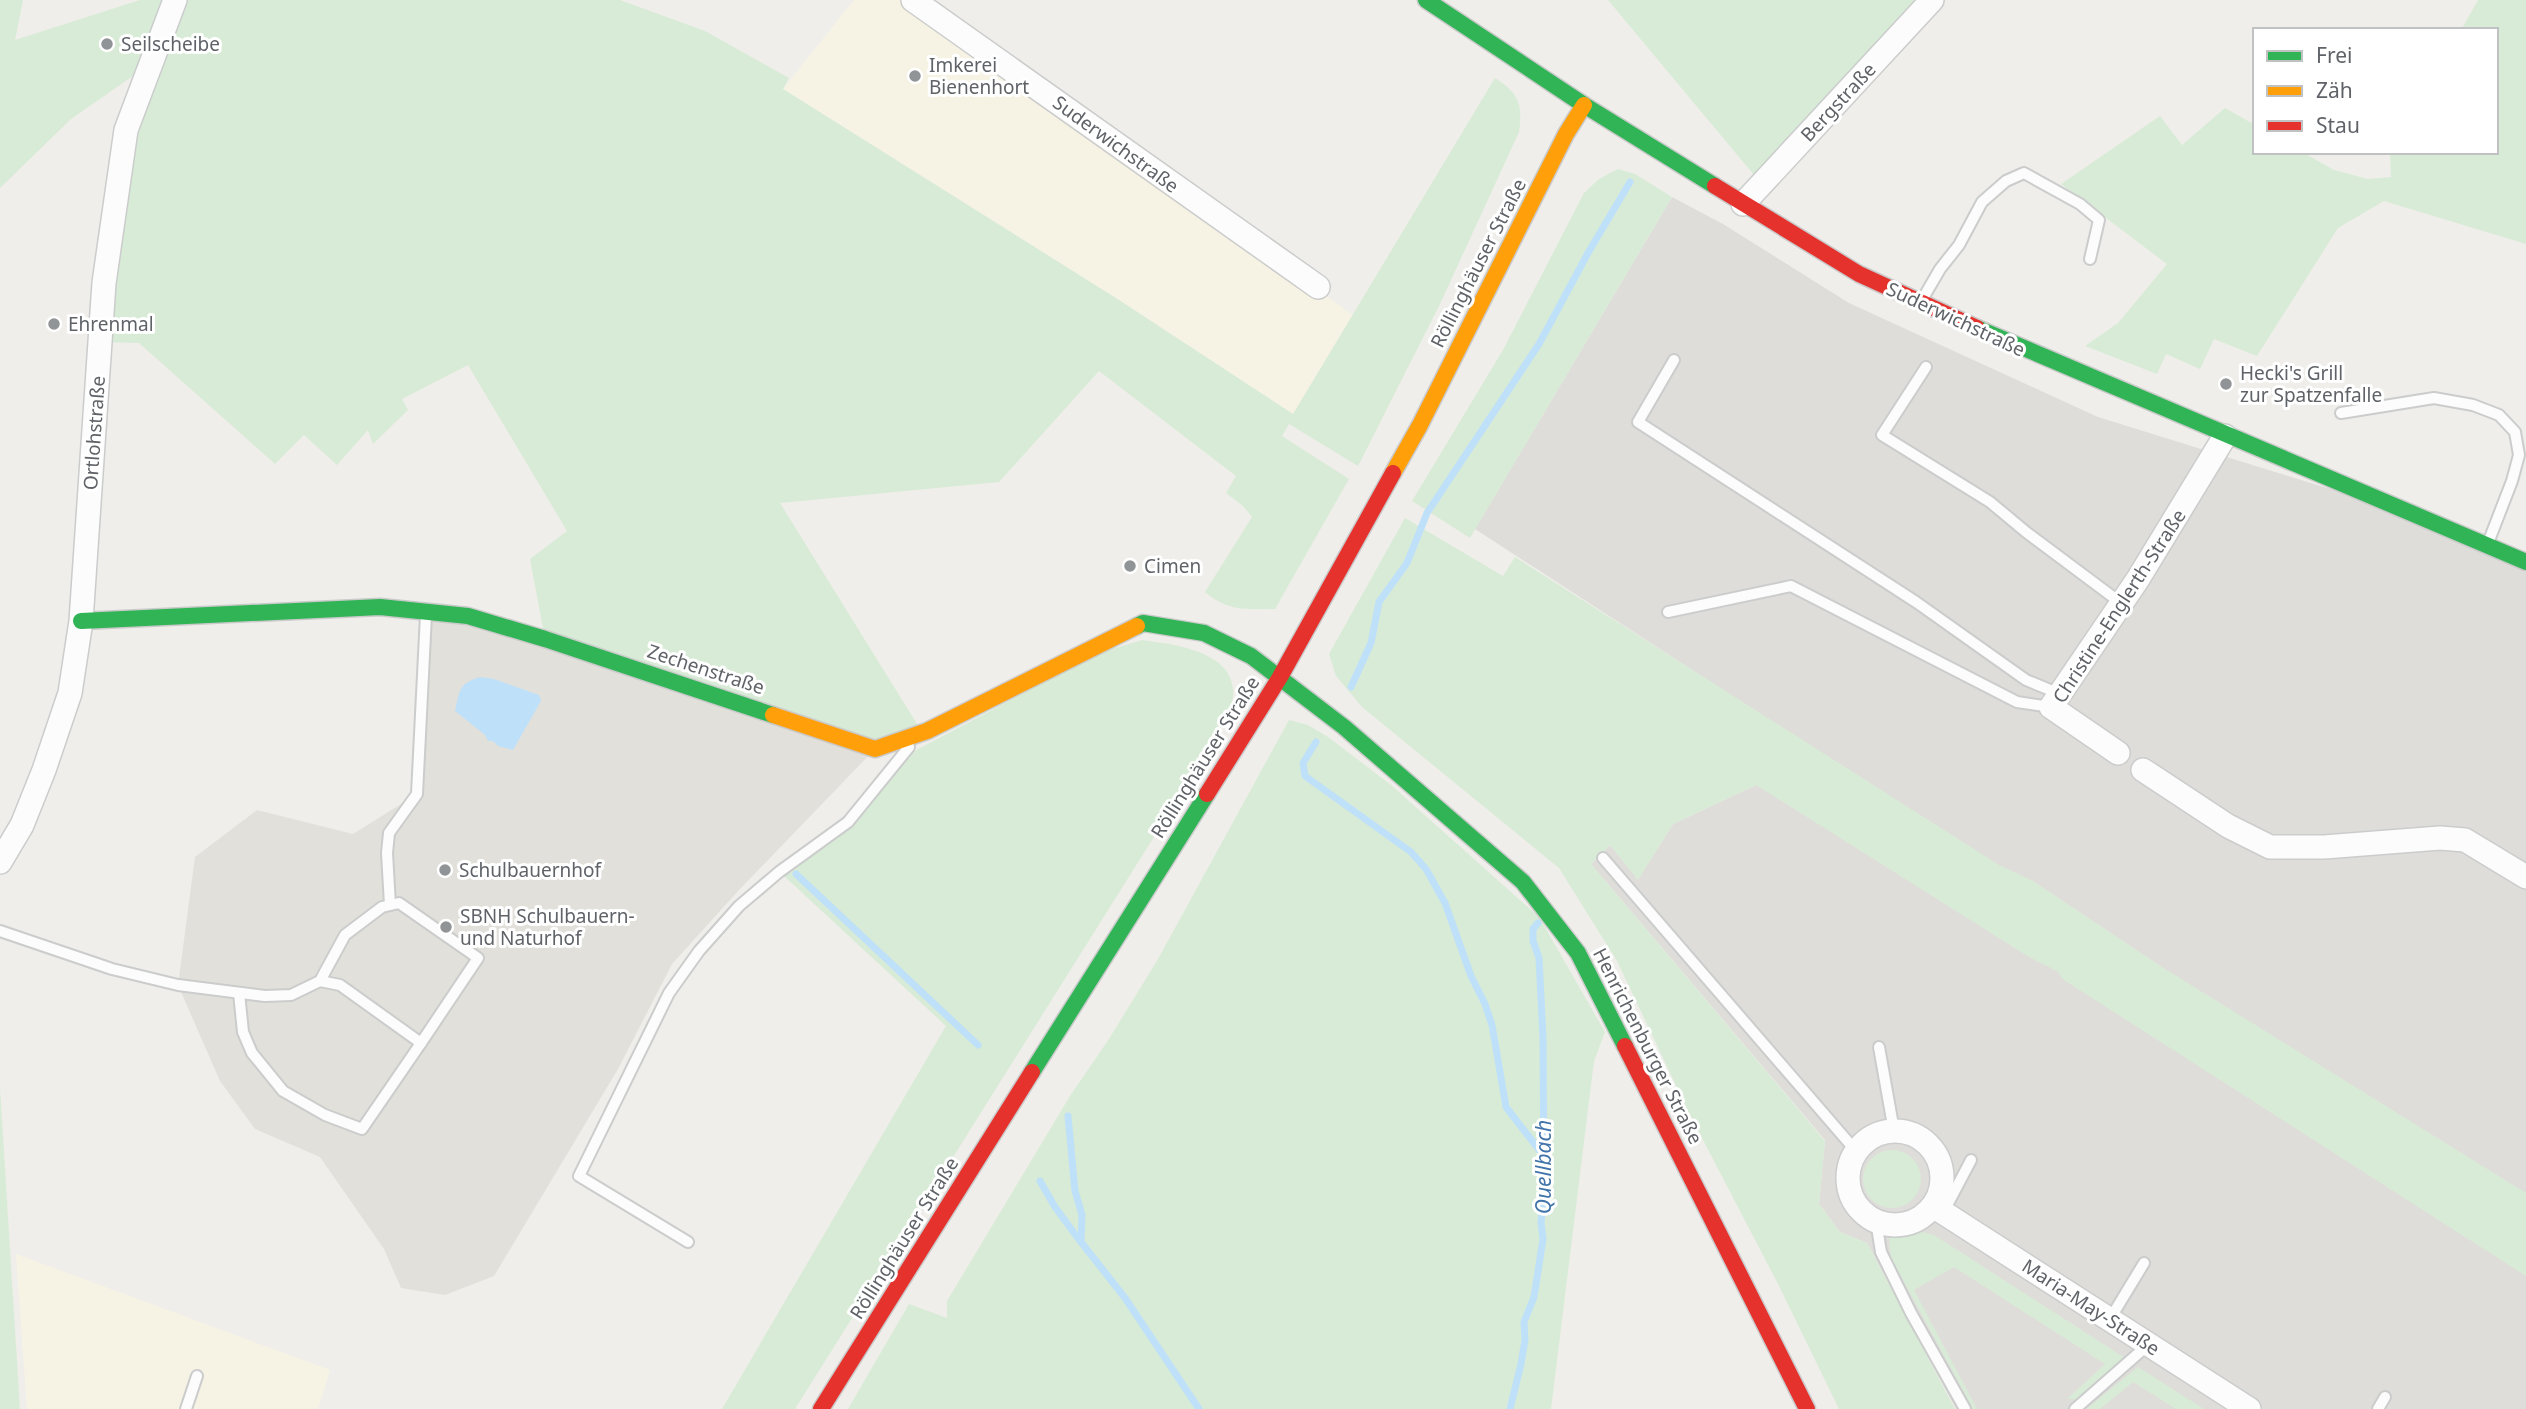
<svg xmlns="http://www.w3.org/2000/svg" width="2526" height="1409" font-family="'Noto Sans',sans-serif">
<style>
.commercial{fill:#f7f3e4}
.industrial{fill:#dfddda}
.education{fill:#e2e0da}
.green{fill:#d8ebd6}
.water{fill:#bfe0f9}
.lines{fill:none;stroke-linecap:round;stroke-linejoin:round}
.stream{stroke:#bfe0f9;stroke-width:7}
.lane-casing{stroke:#cbcccc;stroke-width:14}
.street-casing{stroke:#cbcccc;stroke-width:26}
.fast-casing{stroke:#cacacb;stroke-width:19}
.slow-casing{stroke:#cacacb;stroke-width:19}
.jam-casing{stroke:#cacacb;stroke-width:19}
.lane{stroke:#fdfcfc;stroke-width:10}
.street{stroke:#fdfcfc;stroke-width:23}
.fast{stroke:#30b455;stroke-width:16}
.slow{stroke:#ff9f0a;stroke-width:16}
.jam{stroke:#e5322d;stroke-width:16}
.poi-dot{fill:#919496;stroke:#fff;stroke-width:2.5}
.labels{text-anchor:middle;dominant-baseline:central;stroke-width:6;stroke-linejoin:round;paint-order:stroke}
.poi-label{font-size:19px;fill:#5f6368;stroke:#fff;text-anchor:start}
.street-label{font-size:19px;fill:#5f6368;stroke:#fff}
.water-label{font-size:21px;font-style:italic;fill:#4174aa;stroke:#fff}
</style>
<rect width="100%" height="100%" fill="#efeeea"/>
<g class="commercial">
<polygon points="854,0 906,0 1353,315 1293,414 1119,300 783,89"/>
<polygon points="16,1254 330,1370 318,1409 27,1409"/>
</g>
<polygon class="industrial" points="1672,197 1723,224 1849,303 2098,417 2375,503 2526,567 2526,1409 1956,1409 1867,1243 1840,1232 1819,1204 1825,1140 1591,864 1610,845 1638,879 1673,824 1756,785 1786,731 1475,529"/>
<polygon class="education" points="427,612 875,749 739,890 672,964 618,1069 494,1276 445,1295 401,1288 384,1249 320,1157 255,1129 220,1081 178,985 195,857 257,810 353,834 417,794"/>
<g class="green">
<polygon points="0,0 23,0 15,40 140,0 168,0 140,71 71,119 0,188"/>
<path d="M184 0H620L705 31 789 78 783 89 1119 300 1293 414 1495 78C1519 93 1523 105 1519 132L1440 304 1358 466 1289 424 1282 436 1349 479 1275 609C1246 609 1229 612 1205 592L1252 517 1243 506 1226 493 1236 476 1099 371 999 482 780 503 922 732 875 749 545 639 530 559 567 531 468 365 402 399 408 410 373 444 368 430 337 465 304 435 275 464 139 343 103 342 128 130Z"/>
<polygon points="1608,0 1918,0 1754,175"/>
<polygon points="2478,0 2526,0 2526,244 2384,201 2338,228 2257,356 2214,339 2200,369 2166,354 2157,374 2085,346 2118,323 2167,264 2061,184 2160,116 2182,145 2225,108 2255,125 2255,152 2302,152 2334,170 2368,179 2391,177 2390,152 2496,152 2496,30 2461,30"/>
<polygon points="1618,169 1635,174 1672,197 1470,538 1412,501 1503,350 1584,193 1599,179"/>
<polygon points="1405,518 1503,576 1515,557 1999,865 2033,881 2162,967 2526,1193 2526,1276 2064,980 2057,971 2029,957 1756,785 1673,824 1638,880 1610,845 1591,864 1825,1141 1819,1204 1840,1232 1867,1243 1955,1409 1839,1409 1778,1284 1690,1115 1617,961 1559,868 1362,707 1336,676 1329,654"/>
<path d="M1142 640C1171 644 1230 650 1233 689 1235 708 1219 729 1211 746L795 1409H722L946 1026 784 876 850 827 911 753 1099 653Z"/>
<polygon points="1289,720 1308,725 1328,737 1391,785 1539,917 1605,1032 1594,1061 1551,1409 848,1409 909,1304 947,1318 947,1301 1070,1096 1109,1039 1158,959"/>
<polygon points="0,1088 20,1409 0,1409"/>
<circle cx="1892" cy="1179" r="29"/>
<polygon points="1923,1232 1934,1235 2125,1358 2077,1399 2067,1399 2105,1364 1954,1267 1914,1290 1977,1409 1973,1409 1891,1258 1889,1238"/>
<polygon points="2138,1367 2204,1409 2176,1409 2133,1382 2100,1409 2086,1409"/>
</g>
<path class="water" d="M480 677 494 679 539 695 541 701 513 750 498 746 493 741H488L485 735 455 711C460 690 458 684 480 677Z"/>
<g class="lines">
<g class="stream">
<polyline points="1351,687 1371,643 1379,602 1407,563 1427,513 1539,344 1588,253 1630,182"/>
<polyline points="1316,742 1303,763 1305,776 1411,852 1426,869 1445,903 1471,976 1485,1004 1492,1025 1506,1107 1543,1155"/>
<polyline points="796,874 978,1045"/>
<polyline points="1068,1116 1075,1191 1082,1215 1081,1242 1125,1298 1199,1409"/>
<polyline points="1040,1181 1055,1207 1080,1241"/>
<polyline points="1510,1409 1521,1364 1525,1340 1524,1322 1534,1297 1543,1239 1541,1222 1544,1194 1543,1038 1539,958 1533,941 1533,929 1538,923"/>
</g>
<g class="lane-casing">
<g id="lane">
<polyline points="1922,300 1940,269 1959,245 1982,202 2006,181 2024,173 2080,204 2099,220 2090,259"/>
<polyline points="1674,360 1638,422 1916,602 2026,680 2060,694"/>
<polyline points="1926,367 1882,435 1990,502 2026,532 2121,603"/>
<polyline points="2341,413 2434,398 2473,405 2499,415 2515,432 2519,455 2512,481 2488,543"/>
<polyline points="1668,612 1791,586 2017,702 2051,707"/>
<polyline points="1603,858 1856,1151"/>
<polyline points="390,905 387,853 389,833 417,794 426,615"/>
<polyline points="0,931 112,969 178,985 265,996 291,995 320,981 345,935 382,907 399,903 478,958 421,1043 340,985 320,981"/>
<polyline points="239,993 243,1032 252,1053 283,1091 325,1115 362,1129 421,1043"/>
<polyline points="1879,1047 1894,1131"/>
<polyline points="1943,1213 1971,1160"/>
<polyline points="1876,1221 1881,1252 1911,1313 1965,1409"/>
<polyline points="688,1242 579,1176 669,993 699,951 739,906 779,872 848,822 909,747"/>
<polyline points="2110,1319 2144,1263"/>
<polyline points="186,1409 197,1376"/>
<polyline points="2075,1409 2149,1344"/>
<polyline points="2378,1409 2385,1397"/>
</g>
</g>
<g class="street-casing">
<g id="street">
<polyline points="913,0 1318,287"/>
<polyline points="1743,204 1932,0"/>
<polyline points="2118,753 2051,707 2138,579 2225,436"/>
<polyline points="2143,770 2228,826 2270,847 2324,847 2440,838 2465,840 2526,877"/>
<polyline points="0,862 22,825 44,770 70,693 81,621 104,283 126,130 175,0"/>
<circle cx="1895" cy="1178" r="47"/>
<polyline points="1933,1206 2249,1409"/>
</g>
</g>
<g class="fast-casing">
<g id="fast">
<polyline points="1426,0 1584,105 1715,186"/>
<polyline points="1977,328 2526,562"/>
<polyline points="81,621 380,607 468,616 545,639 773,715"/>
<polyline points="1137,626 1143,623 1204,633 1251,656 1344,727 1523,882 1578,953 1625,1046"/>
<polyline points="1032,1072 1207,794"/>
</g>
</g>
<g class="slow-casing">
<g id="slow">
<polyline points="1393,473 1420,425 1566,134 1584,105"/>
<polyline points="773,715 875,749 927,731 1137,626"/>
</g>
</g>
<g class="jam-casing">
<g id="jam">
<polyline points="1715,186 1859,274 1977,328"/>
<polyline points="1207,794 1280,677 1393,473"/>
<polyline points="1625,1046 1807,1409"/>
<polyline points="821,1409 1032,1072"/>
</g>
</g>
<use href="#lane" class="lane"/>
<use href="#street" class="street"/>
<use href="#fast" class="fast"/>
<use href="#slow" class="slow"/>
<use href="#jam" class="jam"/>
</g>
<g class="poi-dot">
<circle cx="107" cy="44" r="7"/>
<circle cx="915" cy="76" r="7"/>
<circle cx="54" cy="324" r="7"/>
<circle cx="2226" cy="384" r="7"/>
<circle cx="1130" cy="566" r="7"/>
<circle cx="445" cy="870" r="7"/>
<circle cx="446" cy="927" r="7"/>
</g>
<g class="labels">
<g class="poi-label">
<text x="121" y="44">Seilscheibe</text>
<text x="929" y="65">Imkerei<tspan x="929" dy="22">Bienenhort</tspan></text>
<text x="68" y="324">Ehrenmal</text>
<text x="2240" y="373">Hecki's Grill<tspan x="2240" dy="22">zur Spatzenfalle</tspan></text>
<text x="1144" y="566">Cimen</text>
<text x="459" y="870">Schulbauernhof</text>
<text x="460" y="916">SBNH Schulbauern-<tspan x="460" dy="22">und Naturhof</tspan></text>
</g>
<g class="street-label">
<text transform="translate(1838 102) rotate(-47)">Bergstraße</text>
<text transform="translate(1116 144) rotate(36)">Suderwichstraße</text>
<text transform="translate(1478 263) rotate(-63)">Röllinghäuser Straße</text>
<text transform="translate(1956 319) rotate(25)">Suderwichstraße</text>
<text transform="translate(94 433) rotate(-86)">Ortlohstraße</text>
<text transform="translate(2119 606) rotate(-57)">Christine-Englerth-Straße</text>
<text transform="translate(706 669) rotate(18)">Zechenstraße</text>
<text transform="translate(1205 757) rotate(-58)">Röllinghäuser Straße</text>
<text transform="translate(1648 1046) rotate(63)">Henrichenburger Straße</text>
<text transform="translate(904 1238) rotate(-58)">Röllinghäuser Straße</text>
<text transform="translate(2091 1307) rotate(33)">Maria-May-Straße</text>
</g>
<g class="water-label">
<text transform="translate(1543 1167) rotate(-90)">Quellbach</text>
</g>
</g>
<rect x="2253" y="28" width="245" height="126" fill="#ffffff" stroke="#bfc1c3" stroke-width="2"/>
<rect x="2267" y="51" width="35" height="10" fill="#30b455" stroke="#bfc1c3" stroke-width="2"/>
<text x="2316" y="63" font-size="21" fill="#5f6368">Frei</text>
<rect x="2267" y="86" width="35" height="10" fill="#ff9f0a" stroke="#bfc1c3" stroke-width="2"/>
<text x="2316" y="98" font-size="21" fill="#5f6368">Zäh</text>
<rect x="2267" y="121" width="35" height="10" fill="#e5322d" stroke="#bfc1c3" stroke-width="2"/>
<text x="2316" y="133" font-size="21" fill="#5f6368">Stau</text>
</svg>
